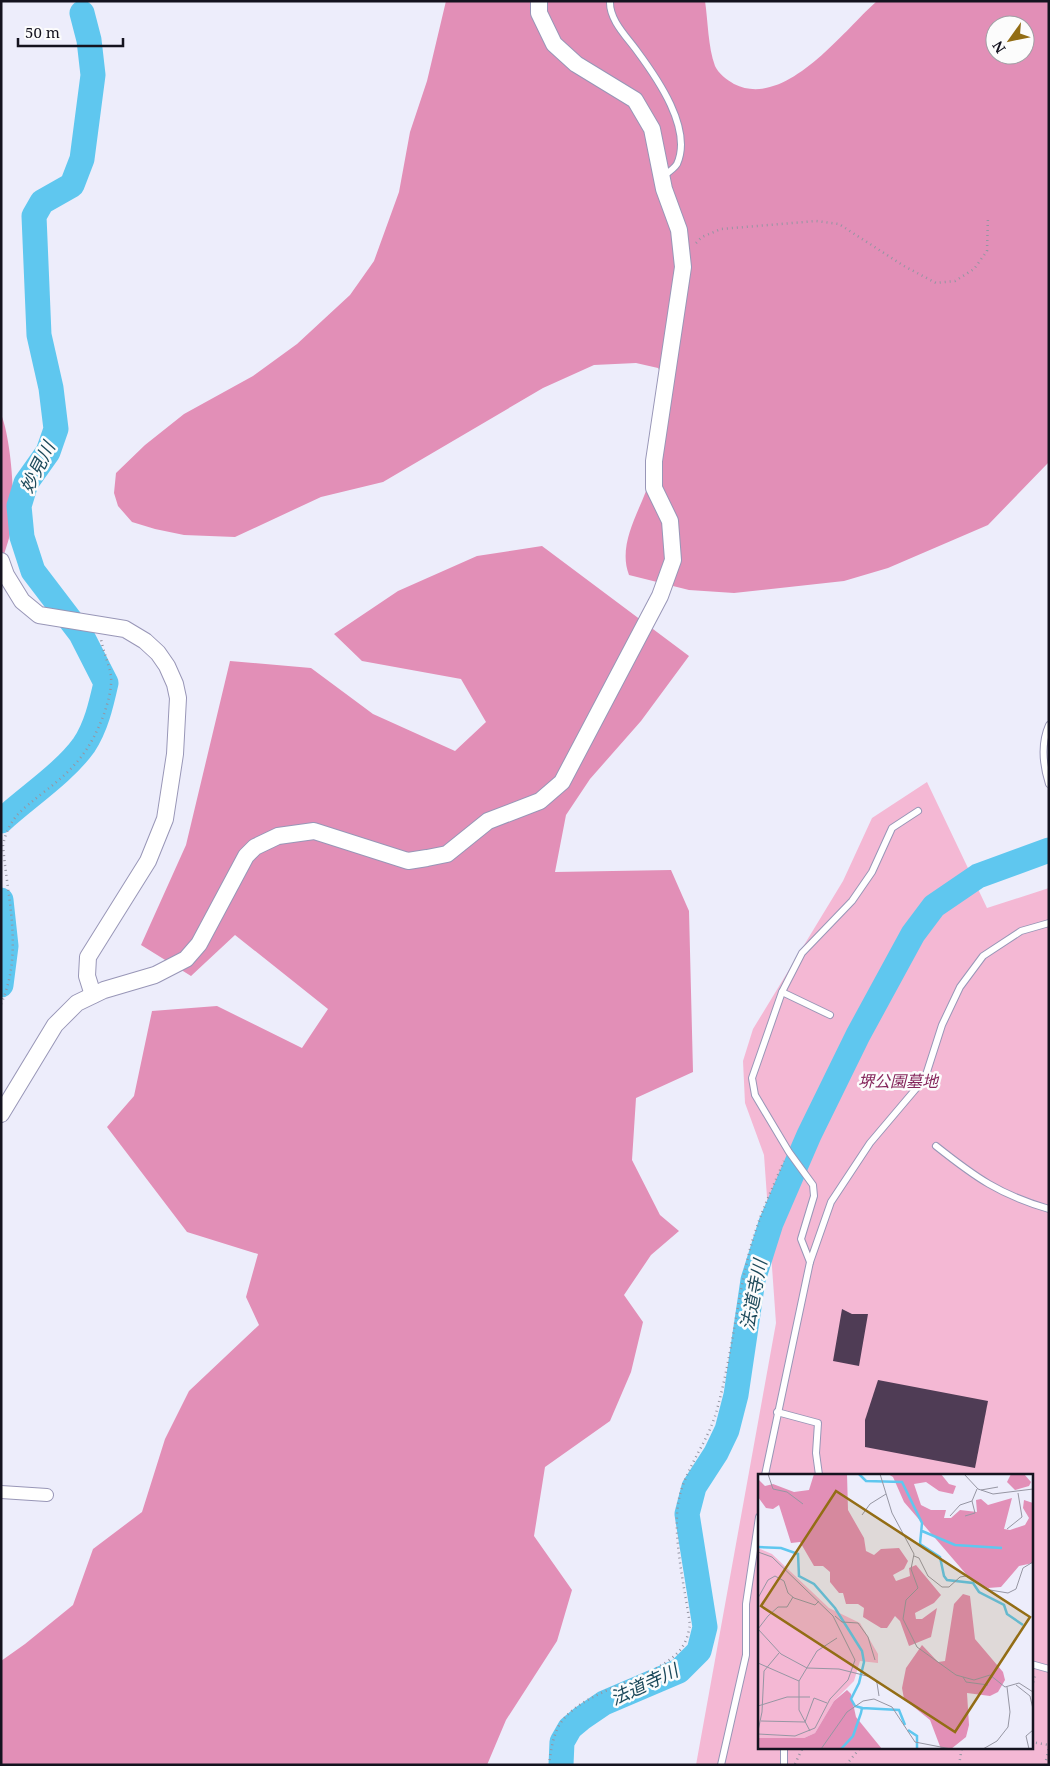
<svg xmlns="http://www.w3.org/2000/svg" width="1050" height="1766" font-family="'Noto Serif','Noto Sans JP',serif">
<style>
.green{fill:#f4b8d4;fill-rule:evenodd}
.forest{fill:#e28fb7;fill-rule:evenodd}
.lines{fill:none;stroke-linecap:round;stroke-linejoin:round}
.river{stroke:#5fc7ef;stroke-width:25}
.building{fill:#4f3c55}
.service-casing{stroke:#9896b7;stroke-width:8}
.minor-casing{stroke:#9896b7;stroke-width:14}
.tertiary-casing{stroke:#9896b7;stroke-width:18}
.path{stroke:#9595a2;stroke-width:2.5;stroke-dasharray:1 4;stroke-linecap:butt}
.service{stroke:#fff;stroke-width:6}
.minor{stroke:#fff;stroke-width:12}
.tertiary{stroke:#fff;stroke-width:16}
.labels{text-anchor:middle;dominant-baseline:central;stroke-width:5;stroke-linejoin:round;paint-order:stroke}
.park-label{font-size:16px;font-style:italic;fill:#85265c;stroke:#fcfcfc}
.water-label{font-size:18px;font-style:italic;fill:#1d4a5b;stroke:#fcfcfc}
.inset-river{fill:none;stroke:#5fc7ef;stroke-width:2.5}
.inset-road{fill:none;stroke:#9696a3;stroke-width:1}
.view{fill:#936d15;fill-opacity:0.15;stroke:#936d15;stroke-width:2.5}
.inset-edge{fill:none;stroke:#14131f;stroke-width:2.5}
</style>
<rect width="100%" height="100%" fill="#ededfb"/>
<path class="green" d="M927 782 987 908 1049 888V1765H696L776 1323 764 1155 745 1103 743 1061 753 1029 843 881 872 818ZM759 1475H1031V1747H759Z"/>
<g class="forest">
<path d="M446 1H705C708 21 708 47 715 66 718 73 727 80 734 84 785 110 843 31 877 1H1049L1048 463 988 525 888 568 844 581 734 593 689 590 629 575C616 541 644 506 652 473 658 442 661 411 666 381L658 368 636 363 594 365 543 388 383 482 321 497 235 537 184 535 155 529 132 522 118 506 114 493 116 473 145 445 184 414 253 376 297 344 350 295 374 261 399 192 410 132 427 81ZM995 25H1025V55H995Z"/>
<path d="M1 414C11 439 15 496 12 522 11 536 5 550 1 564Z"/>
<polygon points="542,546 689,656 641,721 590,779 566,815 555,872 671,870 689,911 693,1072 636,1098 632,1160 660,1215 679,1231 651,1255 624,1295 643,1322 631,1372 610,1421 545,1467 534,1536 572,1590 557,1641 506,1720 487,1765 1,1765 1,1661 25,1644 73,1605 93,1549 142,1512 165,1439 189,1391 259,1325 246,1297 258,1254 187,1232 107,1127 134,1096 152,1011 217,1006 302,1048 328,1009 235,935 191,976 141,945 186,845 230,661 311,668 373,714 455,751 486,722 461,679 362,661 334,634 398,591 477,556"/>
</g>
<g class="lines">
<g class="river">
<path d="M1 821C27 797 64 773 84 745 96 727 101 705 106 683L81 634 33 571 22 537 19 506 26 483 48 452 56 429 51 388 39 335 34 216 42 202 72 185 82 159 93 75 89 40 82 13"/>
<polyline points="1,900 6,946 1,985"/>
<polyline points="561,1765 562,1742 570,1728 582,1718 604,1703 679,1671 699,1651 705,1627 687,1514 694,1487 716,1453 727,1430 736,1395 753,1280 771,1223 809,1135 858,1035 913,934 934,906 978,876 1049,850"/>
</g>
</g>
<g class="building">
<polygon points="842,1309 852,1314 868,1314 859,1366 833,1361"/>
<polygon points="878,1380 988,1401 975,1468 865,1447 865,1420"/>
</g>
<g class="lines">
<g class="service-casing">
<g id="service">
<path d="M610 1C609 20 627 37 637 51 657 78 693 129 677 164 674 169 666 174 662 177"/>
<path d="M1049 725C1041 743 1043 765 1049 784"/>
<polyline points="782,992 830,1015"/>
<path d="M936 1146C975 1177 1000 1195 1049 1209"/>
<polyline points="810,1262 801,1239 814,1196 813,1185 789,1152 755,1095 752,1078 782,992 802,953 852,901 872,872 892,828 918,811"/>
<polyline points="777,1412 818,1423 816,1453 819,1475"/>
<polyline points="765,1475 810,1262 831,1202 870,1143 925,1078 942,1025 960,987 983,956 1021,931 1049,923"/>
<polyline points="1031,1664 1049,1669"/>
<polyline points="784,1747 784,1765"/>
<polyline points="721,1765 746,1655 746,1604 759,1517"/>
</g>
</g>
<g class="minor-casing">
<polyline id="minor" points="1,1492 47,1495"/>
</g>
<g class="tertiary-casing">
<g id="tertiary">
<polyline points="1,561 6,575 22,601 39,615 125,629 145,641 158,653 167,666 175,684 178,698 175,754 165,819 148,861 88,957 87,976 93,995"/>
<polyline points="1,1114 55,1025 77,1003 104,990 155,975 186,959 199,944 246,856 255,847 278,836 314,831 408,861 427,858 447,854 488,821 540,801 562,782 660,596 673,560 670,521 654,488 654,461 683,267 679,230 664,189 652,129 635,100 576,64 554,44 539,13 539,1"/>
</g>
</g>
<g class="path">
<polyline points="696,243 702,237 721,229 816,221 839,224 904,266 936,283 955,281 974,269 987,251 988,216"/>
<path d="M1 1004C24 952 7 898 3 845 9 817 23 809 44 792 75 768 90 751 104 714 108 702 112 689 111 676 109 664 103 651 101 639"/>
<polyline points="1031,1692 1035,1675"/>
<polyline points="1031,1742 1049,1745"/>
<polyline points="795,1764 803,1747"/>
<path d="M549 1765C551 1750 553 1733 562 1721 590 1684 671 1678 686 1640 688 1635 689 1630 690 1625 685 1589 673 1539 678 1504 683 1471 707 1444 716 1413 731 1361 736 1306 749 1253 757 1221 771 1191 784 1161"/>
<polyline points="846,1765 861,1747"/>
<polyline points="959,1765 962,1747"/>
<polyline points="1045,1765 1049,1747"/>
</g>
<use href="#service" class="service"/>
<use href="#minor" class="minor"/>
<use href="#tertiary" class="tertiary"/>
</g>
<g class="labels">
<g class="park-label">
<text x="898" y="1081">堺公園墓地</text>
</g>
<g class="water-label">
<text transform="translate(37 467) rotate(-63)">妙見川</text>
<text transform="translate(753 1295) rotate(-79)">法道寺川</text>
<text transform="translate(644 1684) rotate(-25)">法道寺川</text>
</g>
</g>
<g transform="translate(758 1474)">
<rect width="275" height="275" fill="#ededfb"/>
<path d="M0 74 14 80 71 134 102 149 120 180V189L102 187 96 207 76 227 57 259 46 264 0 266Z" fill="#f4b8d4"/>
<path d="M56 0H89L90 36 106 64 108 77 116 81 123 75 141 74 150 87 146 95 135 101 138 107 152 102 151 94 158 91 183 121 176 129 157 139 158 145H164L179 134 173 163 151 172 142 147 137 142 129 154H123L105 143 106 134 100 130H88L85 119H81L72 108V98L65 92H56L42 68 33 69 21 31 15 35 8 34 0 23V5L7 12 15 10 36 18 51 16ZM130 0H183L191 10 198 12 195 20 181 17 168 8 156 10 163 31 173 36H188L186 44H193L202 36 219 38 218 26 223 25 230 31 254 24 246 55 252 56 267 51 271 44 265 34 266 26 275 29V89L261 92 243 113 230 114 214 107 146 28 135 3ZM253 0H266L273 8 271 12 257 16 249 8ZM205 120 212 122 217 165 245 198 247 206 240 218 232 222 209 219 211 251 208 263 193 275H183L172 246 146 225 144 214 148 194 164 171 180 188 187 187 196 130ZM89 216 93 220 98 243 124 275H0L1 264H46L57 259 76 227Z" fill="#e28fb7"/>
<path class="inset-river" d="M101 0 108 7 144 8 164 49 162 70 182 83 186 102 189 106 215 109 221 118 246 131 249 140 265 151M164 57 197 71 244 74M0 73 23 74 40 80 41 102 56 110 77 134 104 177 106 188 101 209 93 225 97 232 104 234 103 239 95 262 83 275M104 234 141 236 147 251M150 256 159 262V275"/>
<path class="inset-road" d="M10 0 15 15 29 18 45 30M122 0 134 39 156 80 153 95 160 114 148 126 145 145 159 173 198 201 216 206 232 201 247 213 261 209 275 218M206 0 220 15 235 20 275 15M223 16 240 13M104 41 112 30 128 20M192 42 202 31 214 27M207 42 217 39 214 27 219 15M249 55 264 43 260 19M0 78 14 83 75 142 97 186 90 206 72 225 57 254 37 262 0 260M156 82 161 84 170 102 184 113H191L202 103 208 102 232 116 250 119 258 115 265 94 275 88M0 124 10 106 17 102 26 107 30 119 36 124 57 131 61 127M77 142 84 148 100 149 110 163 117 186M0 155 23 180 49 194 81 195 113 203 119 209 121 222M0 155 10 142 20 133H29L35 123M0 189 41 207M205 203 208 208 230 211M258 211 272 222 275 235M0 232 29 223H52M3 247 47 248 56 224 69 229M0 257 4 238 6 197 21 179M52 257 41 236V207L59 177 79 164M63 275 89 238 105 227 116 225 134 233 157 268 193 275M225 275 239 267 250 253 252 238 249 213M271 275 268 262 275 256"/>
<path class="view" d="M78 17 272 143 197 258 3 132Z"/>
<rect width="275" height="275" class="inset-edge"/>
</g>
<rect width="1050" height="1766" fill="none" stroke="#14131f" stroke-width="5"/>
<g transform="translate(1010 40) rotate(237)"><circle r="24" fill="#fcfcfc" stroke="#9f9fa4"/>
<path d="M0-4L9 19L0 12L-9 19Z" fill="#936d15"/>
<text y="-8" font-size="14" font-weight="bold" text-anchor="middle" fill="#14131f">N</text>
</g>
<path d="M18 38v8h105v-8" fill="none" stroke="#14131f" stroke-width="2.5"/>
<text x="25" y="38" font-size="15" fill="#14131f" stroke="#fcfcfc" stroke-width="4" paint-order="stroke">50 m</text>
</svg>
